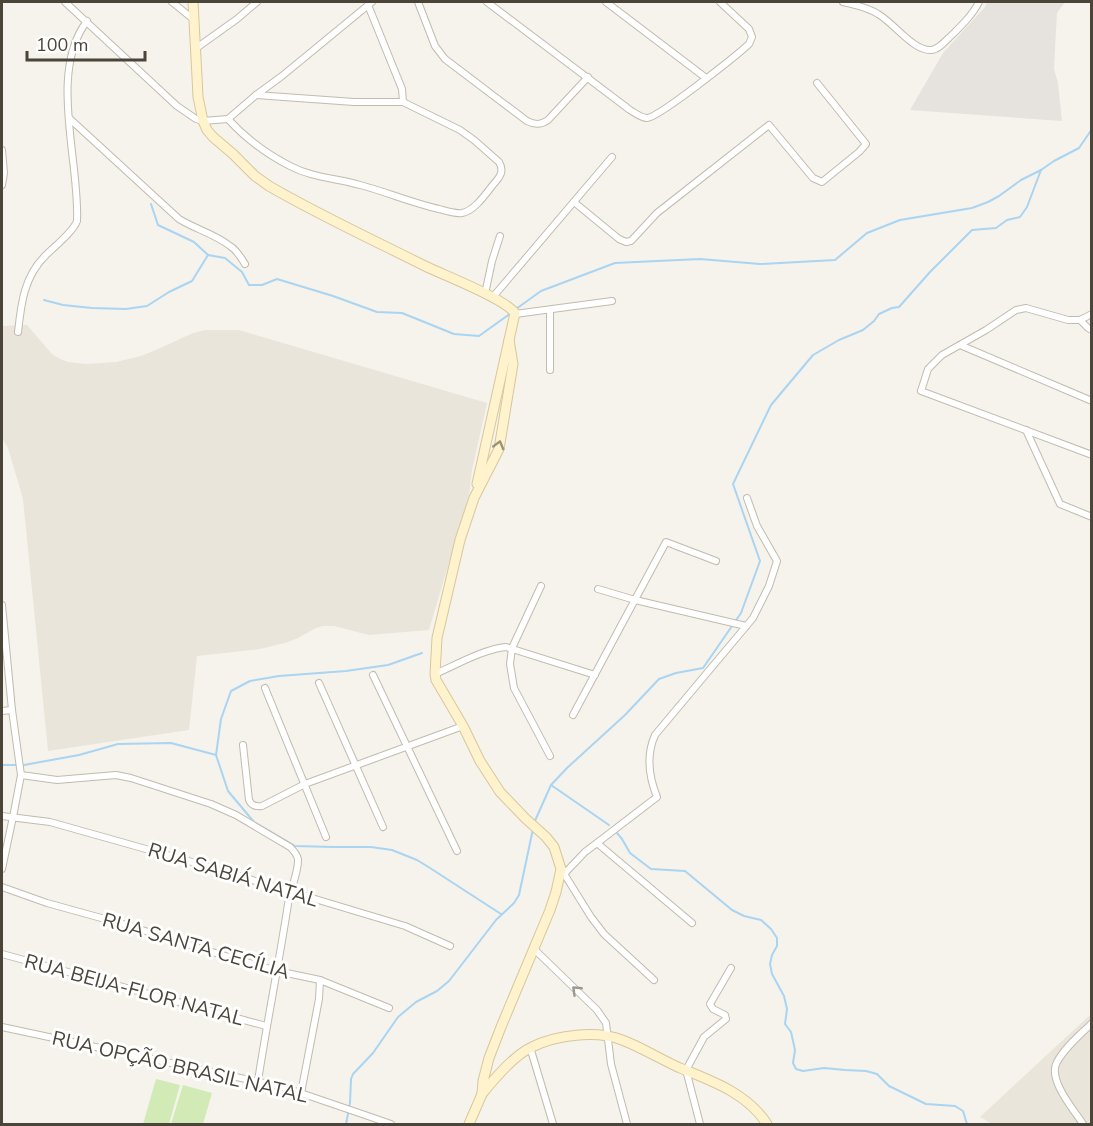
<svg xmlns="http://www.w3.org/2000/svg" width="1093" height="1126" font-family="'Nunito Sans',sans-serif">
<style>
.residential{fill:#eae5da}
.industrial{fill:#e6e2dd}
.green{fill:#d2eab5}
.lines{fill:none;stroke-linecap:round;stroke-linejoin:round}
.stream{stroke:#a9d4f2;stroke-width:2}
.street-casing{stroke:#c2bbae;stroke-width:8}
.secondary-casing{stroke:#d6c79b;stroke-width:11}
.street{stroke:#fff;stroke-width:6}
.secondary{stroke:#fff3cd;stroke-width:9}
.oneway{stroke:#9c937c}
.oneway2{stroke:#9c9892}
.labels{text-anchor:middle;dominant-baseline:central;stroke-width:6;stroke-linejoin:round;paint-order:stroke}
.street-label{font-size:20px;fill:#4b4439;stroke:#fff}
</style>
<rect width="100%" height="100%" fill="#f6f3ec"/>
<g class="residential">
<polygon points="27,325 52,354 60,359 68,362 86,364 116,362 141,356 158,349 193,333 205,330 239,330 487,403 472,470 469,495 429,630 369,635 334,626 323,626 316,628 298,638 285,643 260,649 197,656 189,730 48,751 23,499 8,448 2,438 2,326"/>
<polygon points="1091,1014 1091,1124 992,1124 980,1117"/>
</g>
<polygon class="industrial" points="987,2 1065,2 1057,13 1054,69 1058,83 1062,121 910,110 943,53 985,7"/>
<g class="green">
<polygon points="156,1079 180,1085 169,1124 143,1124"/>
<polygon points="183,1085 212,1093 203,1124 171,1124"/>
</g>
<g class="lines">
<g class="stream">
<polyline points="151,204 158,225 194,242 208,255"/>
<polyline points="44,300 63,305 92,308 126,309 147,306 169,292 192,281 208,255 225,258 242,272 249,285 262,285 277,279 333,296 377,312 402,313 454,334 479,336 511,313"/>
<polyline points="516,309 541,291 615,263 700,259 760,264 835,260 867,233 900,220 972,208 988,202 999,196 1021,180 1041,170"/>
<polyline points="422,653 388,665 346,671 279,676 250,681 231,691 221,719 216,755 228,791 254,822 295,846 334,847 371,847 392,850 417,860 430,868 501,914"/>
<polyline points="2,765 24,765 79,755 118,744 171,743 216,755"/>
<polyline points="551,785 609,825"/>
<polyline points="534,823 551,785 567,768 625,715 659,679 676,673 703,668 741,613 760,561 733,484 771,405 813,355 839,340 863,330 874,321 879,314 892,308 899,307 930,272 972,230 996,228 1007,220 1020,217 1027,207 1041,170 1054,161 1079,148 1092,129"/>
<polyline points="617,833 622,839 630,853 651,869 685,871 732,910 744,916 761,920 771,929 777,938 777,946 772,955 770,964 772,974 784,996 787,1009 785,1024 791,1032 795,1050 793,1063 796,1069 803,1071 824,1068 845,1070 866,1071 877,1074 889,1086 926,1104 955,1106 963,1111 967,1124"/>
<polyline points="346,1124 350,1103 351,1079 353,1074 373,1053 398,1017 416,1002 437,991 449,981 496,920 514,903 519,895 533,829"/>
</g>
<g class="street-casing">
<g id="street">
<polyline points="65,2 177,106 196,119 203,121 228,119 256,95 282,76 372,2"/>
<polyline points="172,2 193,19"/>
<path d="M418 2 435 46 445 59 527 121C535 125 541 125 548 120L588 77"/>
<path d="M487 2 630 110C635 113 641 118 647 118 658 118 736 56 749 44L752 37 749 29 720 2"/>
<polyline points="606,2 706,78"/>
<path d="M843 2C855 5 867 7 878 14 894 23 913 51 931 50 939 50 947 39 953 34 963 24 973 14 979 2"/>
<polyline points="368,5 402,89 403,102"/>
<polyline points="195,49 237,19 257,2"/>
<path d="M70 119 179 219C195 229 215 234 230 246 237 250 241 258 245 264"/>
<path d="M228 119C245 138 267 154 290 166 313 178 336 178 360 185 387 192 412 203 439 209 446 211 455 214 462 213 474 211 485 195 492 186 499 178 505 172 499 162L474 140 460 130 403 102H354L256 95"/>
<polyline points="2,150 4,173 2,185"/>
<polyline points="574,202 619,239 626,242 631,241 657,213 769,125 813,178 822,182 859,152 866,144 817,83"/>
<polyline points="485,294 492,261 500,236"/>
<polyline points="492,298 612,157"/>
<polyline points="515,314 612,301"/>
<polyline points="1092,314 1080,320 1068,320 1026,308 1016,310 986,330 942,355 928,369 921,391 1092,455"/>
<polyline points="1080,320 1088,328 1092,330"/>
<path d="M18 332C21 304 24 276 46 255 55 246 73 232 77 221 80 162 48 72 87 21"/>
<polyline points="960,345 1092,401"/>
<polyline points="550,370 550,310"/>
<polyline points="1026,430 1060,504 1092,517"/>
<polyline points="541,586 512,648 510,664 514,688 550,756"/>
<polyline points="598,589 635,600 746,626"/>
<path d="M2 605 12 710 21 775 57 780 116 775 131 778 211 804 236 815 290 847C294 851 297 854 298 859 299 871 290 890 288 904 279 963 267 1022 258 1081"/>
<path d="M435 674C456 665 484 649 506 647L595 675"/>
<polyline points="373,675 457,851"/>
<polyline points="319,683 383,827"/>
<polyline points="265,688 326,837"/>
<polyline points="2,711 12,710"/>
<polyline points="573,715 666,542 716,561"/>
<path d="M243 745 249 800C251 805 256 807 262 806L305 784 463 726"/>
<polyline points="2,816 50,822 192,862 405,926 450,946"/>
<polyline points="597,843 692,923"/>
<polyline points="2,869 14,812 21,775"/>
<polyline points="563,872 591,917 604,934 654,980"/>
<path d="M564 874 585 852 597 843 657 797C649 777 646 755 655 735L753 618 769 586 777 561 757 526 747 498"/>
<polyline points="2,887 47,903 123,924 212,952 277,971 320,980 389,1008"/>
<polyline points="534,949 597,1010 606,1023 611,1064 627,1124"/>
<polyline points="2,954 266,1026"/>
<polyline points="2,1027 283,1087 365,1115 391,1124"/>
<polyline points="530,1047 553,1124"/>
<polyline points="301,1093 319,999 320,980"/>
<polyline points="700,1124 686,1070 704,1037 726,1019 725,1015 713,1009 710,1004 731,968"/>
<path d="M1083 1124C1074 1110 1047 1079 1057 1062 1065 1047 1080 1035 1092 1023"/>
</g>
</g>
<g class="secondary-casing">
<g id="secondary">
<path d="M193 2 197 77 198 97 203 121 207 130 213 137 233 154 255 176 269 186C319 215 373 240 425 266 446 276 503 298 515 313L477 484"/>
<path d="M482 1094C494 1079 514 1055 532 1047 556 1035 596 1030 622 1040 641 1047 660 1059 680 1068 712 1081 747 1093 767 1124"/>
<polyline points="469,1124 482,1094 483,1081 489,1058 501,1027 550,910 556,892 561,869 554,847 546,837 525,818 500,792 480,761 463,726 436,680 435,674 437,638 460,540 474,498 499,449 513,364 509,340"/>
</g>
</g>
<use href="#street" class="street"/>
<use href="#secondary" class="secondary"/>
</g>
<defs><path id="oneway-chevron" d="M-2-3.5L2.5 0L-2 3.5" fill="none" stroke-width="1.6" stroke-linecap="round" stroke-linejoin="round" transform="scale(1.5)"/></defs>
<use class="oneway" href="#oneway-chevron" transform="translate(499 445) rotate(-75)"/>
<use class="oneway2" href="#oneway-chevron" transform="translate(576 990) rotate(-136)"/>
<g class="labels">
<g class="street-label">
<text transform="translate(233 875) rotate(17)">RUA SABIÁ NATAL</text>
<text transform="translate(196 946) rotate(16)">RUA SANTA CECÍLIA</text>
<text transform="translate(134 990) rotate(15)">RUA BEIJA-FLOR NATAL</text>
<text transform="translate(180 1067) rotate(13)">RUA OPÇÃO BRASIL NATAL</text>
</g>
</g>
<rect width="1093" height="1126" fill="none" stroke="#4b4439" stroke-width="6"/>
<path d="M27 51v9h118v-9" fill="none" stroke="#4b4439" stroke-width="3"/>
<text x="36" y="51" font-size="18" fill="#4b4439" stroke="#ffffff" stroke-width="4.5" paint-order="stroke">100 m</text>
</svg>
